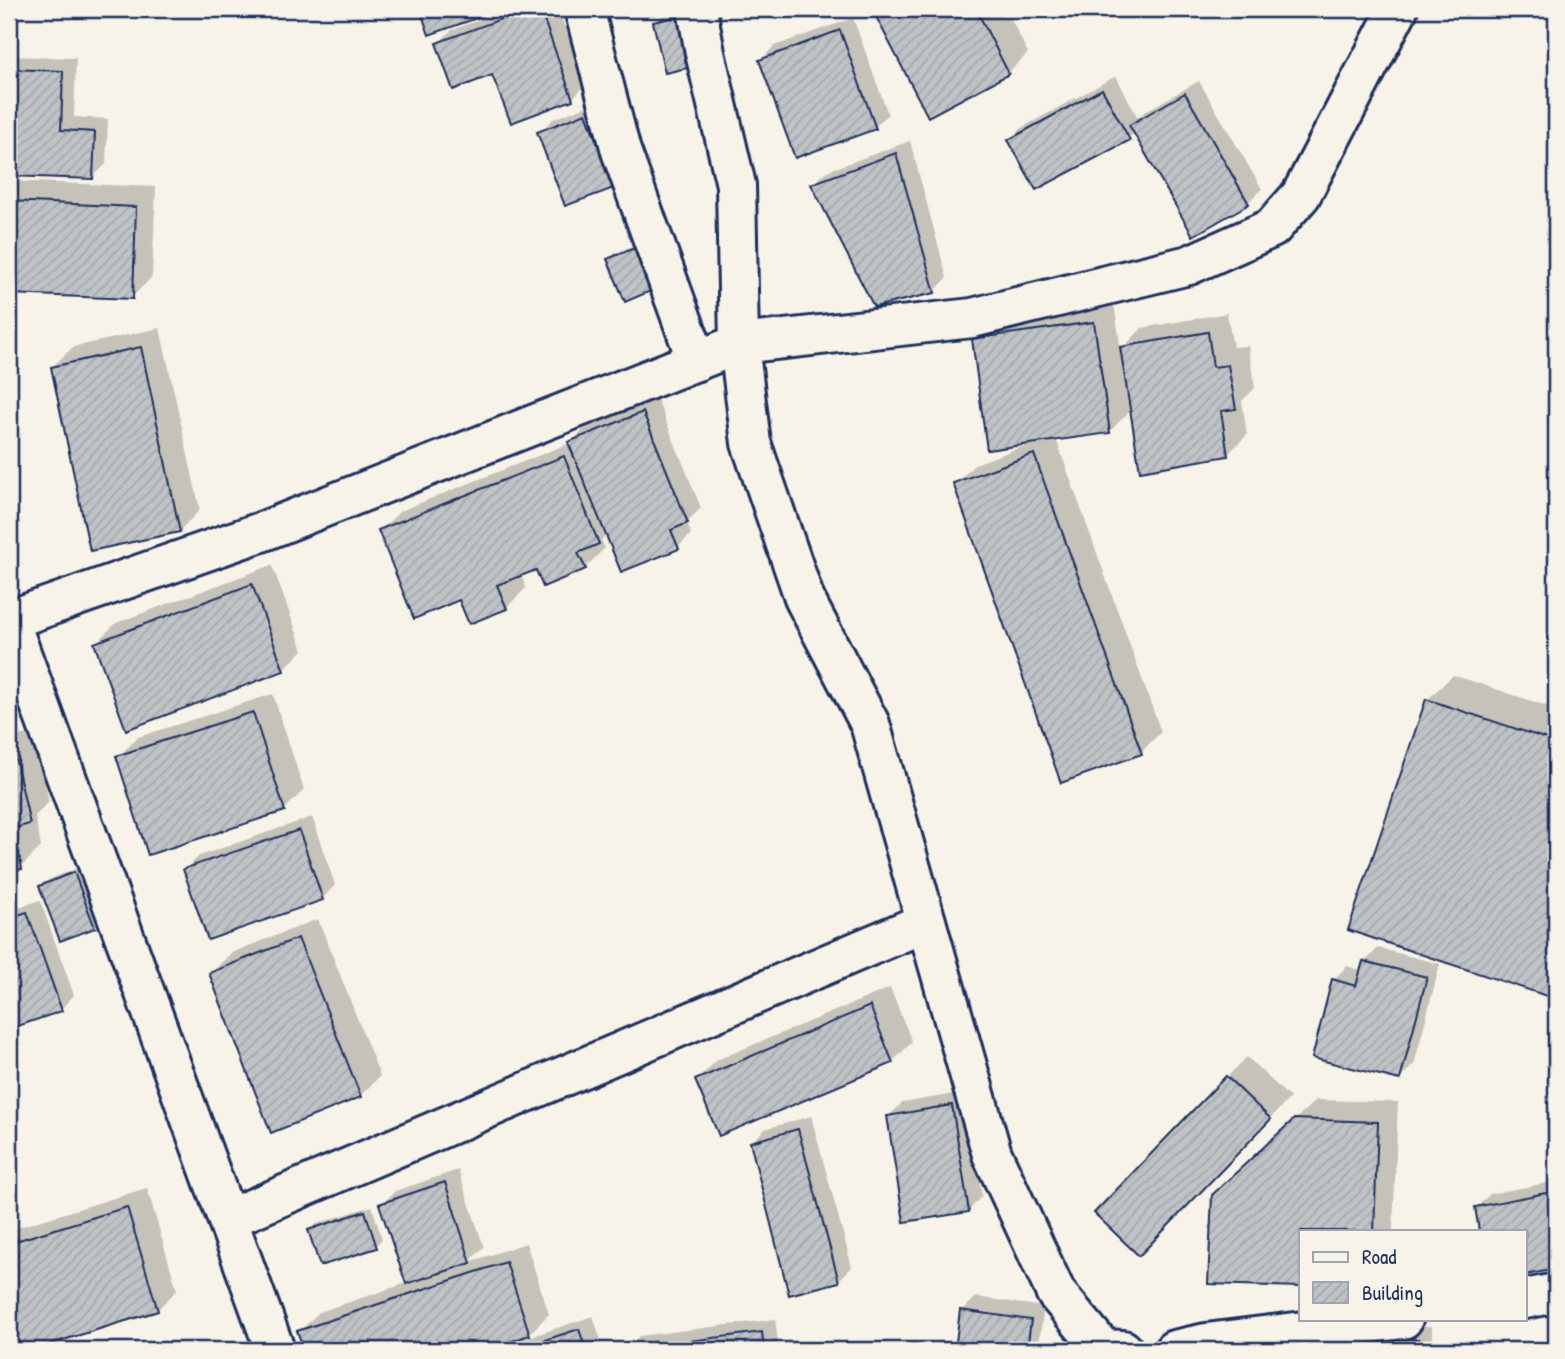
<svg xmlns="http://www.w3.org/2000/svg" width="1565" height="1359" font-family="'Patrick Hand',sans-serif">
<style>
.shadow{fill:#0003}
.building{fill:url(#building-hatch);stroke:#1b2f5e;stroke-width:2}
.lines{fill:none;stroke-linecap:round;stroke-linejoin:round}
.street-casing{stroke:#1b2f5e;stroke-width:44}
.street{stroke:#f7f3e8;stroke-width:38}
</style>
<defs>
<pattern id="building-hatch" width="6" height="6" patternUnits="userSpaceOnUse" patternTransform="scale(1.75)"><rect width="6" height="6" fill="#c0c3c5"/><path d="M-1 1l2-2M0 6l6-6M5 7l2-2" fill="none" stroke="#a4a8ac"/></pattern>
</defs>
<rect width="100%" height="100%" fill="#f7f3e8"/>
<filter id="ink" filterUnits="userSpaceOnUse"><feTurbulence type="fractalNoise" baseFrequency=".0143" numOctaves="2"/><feDisplacementMap in="SourceGraphic" scale="14" xChannelSelector="R" yChannelSelector="G"/><feConvolveMatrix kernelMatrix="1 2 1 2 8 2 1 2 1" color-interpolation-filters="sRGB"/></filter>
<g filter="url(#ink)">
<g class="shadow">
<polygon points="508,9 558,9 586,84 573,98 512,121 493,73 438,43 452,30"/>
<polygon points="693,9 711,56 655,23 662,16"/>
<polygon points="874,9 1006,9 1028,53 1008,73 929,115"/>
<polygon points="853,18 888,114 875,127 761,60 774,46"/>
<polygon points="13,56 76,58 74,117 108,119 106,164 92,178 9,175 9,60"/>
<polygon points="1116,76 1138,118 1144,112 1199,81 1262,189 1248,202 1193,233 1135,132 1128,138 1010,140 1023,127"/>
<polygon points="600,101 613,186 539,133 553,119"/>
<polygon points="910,141 947,278 934,292 813,184 827,171"/>
<polygon points="9,181 156,187 152,277 132,297 9,292"/>
<polygon points="658,236 675,275 609,260 615,253"/>
<polygon points="1114,303 1121,350 1142,328 1227,313 1233,347 1248,346 1255,388 1242,401 1247,435 1227,455 1132,409 1109,432 1056,439 1161,732 1141,752 955,484 975,464 1027,445 973,340 993,320"/>
<polygon points="160,328 200,510 180,530 52,367 73,347"/>
<polygon points="657,399 701,508 687,522 691,534 678,547 607,534 601,540 605,548 585,568 537,568 521,574 526,588 506,608 460,598 380,531 400,511 570,443 584,429"/>
<polygon points="272,565 303,650 283,670 96,643 116,623"/>
<polygon points="1453,675 1556,709 1556,997 1350,929 1427,700"/>
<polygon points="273,694 304,790 284,810 118,757 138,737"/>
<polygon points="9,697 17,736 34,733 49,802 35,816 41,847 21,867 9,870"/>
<polygon points="312,817 335,885 322,899 185,870 199,856"/>
<polygon points="80,867 101,920 94,926 41,886 48,880"/>
<polygon points="40,900 74,995 61,1009 9,1027 9,911"/>
<polygon points="318,919 380,1076 360,1096 211,973 231,953"/>
<polygon points="1378,948 1440,964 1414,1065 1400,1078 1333,980 1347,966 1362,971 1365,962"/>
<polygon points="890,988 912,1042 892,1062 697,1080 717,1060"/>
<polygon points="1247,1057 1290,1098 1159,1234 1227,1077"/>
<polygon points="965,1092 982,1196 969,1210 889,1116 902,1103"/>
<polygon points="1316,1100 1398,1102 1393,1231 1301,1231 1234,1175"/>
<polygon points="811,1116 852,1267 838,1281 752,1142 765,1129"/>
<polygon points="458,1170 484,1247 469,1262 526,1243 549,1314 524,1339 593,1316 604,1350 502,1350 515,1346 526,1335 480,1350 306,1350 299,1332 319,1312 407,1283 381,1205 395,1191"/>
<polygon points="1556,1181 1556,1267 1525,1273 1525,1231 1481,1231 1477,1207 1490,1194"/>
<polygon points="147,1188 177,1290 157,1310 25,1350 9,1350 9,1230"/>
<polygon points="372,1206 382,1239 376,1246 310,1231 316,1224"/>
<polygon points="976,1297 1044,1307 1038,1350 956,1350 962,1311"/>
<polygon points="775,1319 779,1350 626,1350 639,1336"/>
<polygon points="1432,1326 1432,1350 1307,1350 1307,1344 1321,1330"/>
</g>
<g class="building">
<polygon points="420,9 502,9 429,35"/>
<polygon points="528,9 540,9 573,100 511,123 492,75 453,90 436,43"/>
<polygon points="872,9 976,9 1009,74 928,117"/>
<polygon points="694,13 705,64 665,73 653,22"/>
<polygon points="840,30 876,129 795,158 759,60"/>
<polygon points="9,69 63,71 61,130 95,132 93,179 9,176"/>
<polygon points="1102,89 1130,140 1036,190 1008,140"/>
<polygon points="1185,93 1249,204 1193,236 1129,125"/>
<polygon points="586,113 614,188 565,206 537,132"/>
<polygon points="896,153 935,293 874,307 811,184"/>
<polygon points="9,201 136,207 133,299 9,294"/>
<polygon points="652,241 669,283 625,302 607,259"/>
<polygon points="1094,322 1110,433 987,450 972,339"/>
<polygon points="1208,332 1213,367 1228,365 1236,409 1221,411 1228,456 1140,471 1120,347"/>
<polygon points="141,347 180,532 90,551 51,367"/>
<polygon points="643,412 688,523 671,530 679,549 621,572 568,442"/>
<polygon points="1034,454 1142,754 1061,783 953,483"/>
<polygon points="564,456 599,544 578,553 586,569 543,587 536,570 497,585 507,609 469,624 459,600 414,619 378,530"/>
<polygon points="252,584 284,671 126,730 94,643"/>
<polygon points="1426,699 1556,742 1556,999 1348,930"/>
<polygon points="253,712 285,811 148,855 116,756"/>
<polygon points="14,752 30,824 14,828 22,869 9,872 9,753"/>
<polygon points="299,830 323,900 208,940 183,869"/>
<polygon points="74,872 95,928 60,941 39,886"/>
<polygon points="27,912 62,1011 9,1029 9,918"/>
<polygon points="298,938 361,1097 271,1133 209,973"/>
<polygon points="1363,961 1427,977 1400,1080 1312,1058 1332,979 1356,986"/>
<polygon points="870,1006 893,1063 719,1136 695,1080"/>
<polygon points="1226,1076 1271,1119 1139,1256 1094,1213"/>
<polygon points="952,1105 969,1212 904,1222 887,1116"/>
<polygon points="1294,1119 1378,1122 1374,1231 1301,1231 1301,1287 1208,1284 1212,1195"/>
<polygon points="798,1129 839,1282 789,1295 750,1142"/>
<polygon points="445,1182 471,1263 406,1284 379,1204"/>
<polygon points="1556,1191 1556,1269 1525,1275 1525,1231 1479,1231 1475,1207"/>
<polygon points="127,1207 158,1311 31,1350 9,1350 9,1243"/>
<polygon points="365,1211 377,1248 320,1266 308,1230"/>
<polygon points="506,1262 530,1335 485,1350 304,1350 297,1331"/>
<polygon points="960,1310 1031,1320 1027,1350 955,1350"/>
<polygon points="579,1329 586,1350 514,1350"/>
<polygon points="762,1332 764,1350 624,1350 624,1349"/>
<polygon points="1419,1339 1419,1350 1306,1350 1305,1343"/>
</g>
<g class="lines">
<g class="street-casing">
<g id="street">
<polyline points="584,9 621,151 697,361"/>
<polyline points="697,9 705,53 736,185 739,344 751,443 805,600 870,724 992,1154 1056,1293 1103,1349 1123,1350"/>
<polyline points="9,620 261,532 739,344 972,318 1189,265 1272,228 1301,195 1398,9"/>
<polyline points="9,620 275,1350"/>
<polyline points="228,1219 926,922"/>
<polyline points="1525,1299 1556,1293"/>
<polyline points="1174,1350 1206,1343 1403,1319"/>
</g>
</g>
<use href="#street" class="street"/>
</g>
</g>
<rect width="1565" height="1359" fill="none" stroke="#f7f3e8" stroke-width="35"/>
<rect x="18" y="18" width="1530" height="1324" fill="none" stroke="#1b2f5e" stroke-width="2.5" filter="url(#ink)"/>
<rect x="1299" y="1230" width="228" height="91" fill="#f7f3e8" stroke="#9fa5b1" stroke-width="2"/>
<rect x="1313" y="1252" width="35" height="10" fill="#f7f3e8" stroke="#9fa5b1" stroke-width="2"/>
<text x="1362" y="1264" font-size="21" fill="#1b2f5e">Road</text>
<rect x="1313" y="1282" width="35" height="21" fill="url(#building-hatch)" stroke="#9fa5b1" stroke-width="2"/>
<text x="1362" y="1300" font-size="21" fill="#1b2f5e">Building</text>
</svg>
